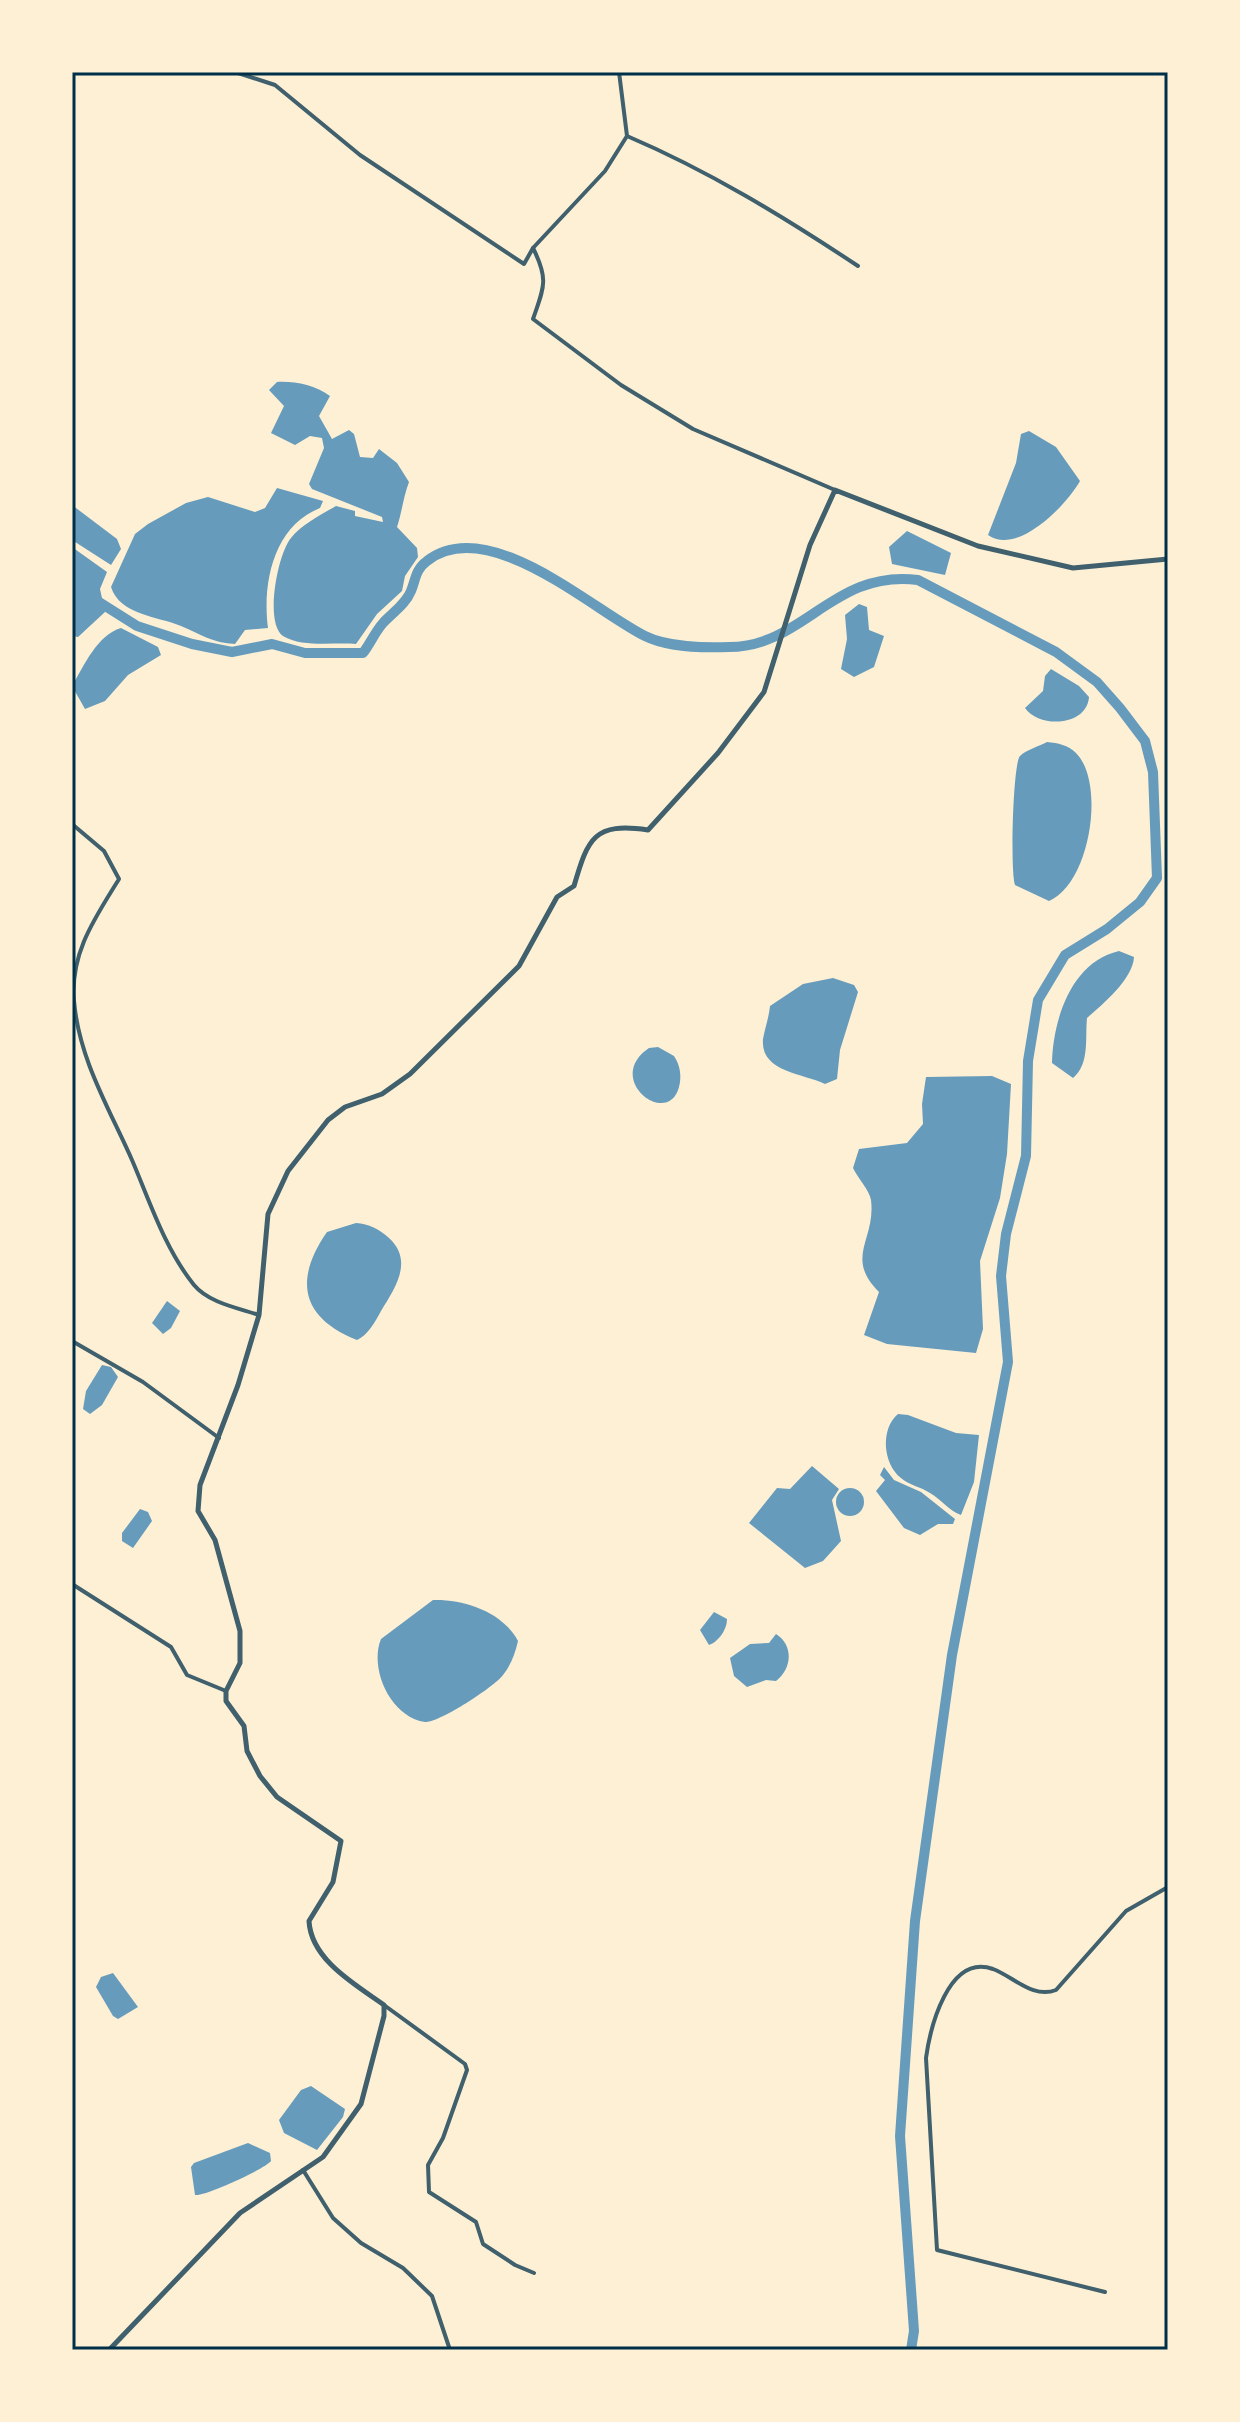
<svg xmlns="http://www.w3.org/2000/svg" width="1240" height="2422" font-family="Barlow,sans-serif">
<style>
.water{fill:#669bbc}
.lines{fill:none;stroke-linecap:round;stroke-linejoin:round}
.canal{stroke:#669bbc;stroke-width:10}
.minor{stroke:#3f606c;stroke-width:4}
.tertiary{stroke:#3f606c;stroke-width:5}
.neatline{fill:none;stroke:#003049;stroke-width:3}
</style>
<rect width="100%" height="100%" fill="#fdf0d5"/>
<g class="water">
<path d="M277 382C294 381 315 385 330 396L319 416 332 439 349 430 354 434 360 457 373 458 379 449 397 463 409 482C403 498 402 512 397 527L417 548 418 557 405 576 402 591 377 614 356 644C334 642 303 648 283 636 264 623 278 553 291 538 301 525 322 514 336 506L355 511V516L383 522 382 517 312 489 309 484 324 448 322 438 310 436 295 445 271 433 284 406 269 390Z"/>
<path d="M1029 431 1056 447 1080 481C1066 506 1017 556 988 535L1016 463 1021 434Z"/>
<path d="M277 488 323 501 320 508C274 526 262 582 268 628L245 630 235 644C213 643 200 634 181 626 157 616 120 615 111 587L135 534 148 524 186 503 208 497 255 512 265 508Z"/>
<polygon points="72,505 117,539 121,549 111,565 72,540"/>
<polygon points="907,531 951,553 945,575 892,564 889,547"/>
<polygon points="72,547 107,572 100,589 105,612 78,637 72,636"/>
<polygon points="859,604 867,607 869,630 884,636 874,667 854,677 841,669 847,639 845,615"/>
<path d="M121 628 158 647 161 655 128 675 105 701 85 709 72 686C84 666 97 635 121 628Z"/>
<path d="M1051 669 1079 686 1089 697C1087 726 1040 729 1025 708L1043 691 1045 676Z"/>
<path d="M1047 742C1058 743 1068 745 1076 753 1106 783 1090 884 1049 901L1015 885C1010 871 1013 763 1020 756 1026 750 1040 746 1047 742Z"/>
<path d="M1119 951 1134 957C1133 979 1103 1004 1087 1018 1085 1038 1090 1064 1073 1078L1052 1063C1053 1020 1071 962 1119 951Z"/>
<path d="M833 978 854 985 858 992 840 1050 837 1079 825 1084C802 1073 760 1072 763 1039 765 1028 769 1017 770 1006L803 984Z"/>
<path d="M658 1047 674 1056C680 1065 682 1076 679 1087 668 1129 603 1079 649 1048Z"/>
<path d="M992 1076 1011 1084 1007 1154 1000 1198 980 1261 983 1329 976 1353 887 1344 864 1335 879 1292C844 1257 876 1240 871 1200 870 1191 857 1177 853 1168L859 1149 907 1143 923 1124 922 1104 926 1077Z"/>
<path d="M356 1223C369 1224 379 1229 389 1238 414 1261 395 1288 381 1311 375 1322 368 1335 357 1340 302 1318 293 1281 327 1232Z"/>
<polygon points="167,1301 180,1311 171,1328 163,1334 152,1323"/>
<polygon points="102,1365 111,1367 118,1377 102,1405 90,1414 83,1409 86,1391"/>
<path d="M898 1414 908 1415 956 1433 979 1435 974 1482 961 1515C948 1510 942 1500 930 1493 921 1487 909 1485 901 1478 883 1464 880 1429 898 1414Z"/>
<polygon points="812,1466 839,1489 832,1500 841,1541 823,1561 805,1568 749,1523 777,1488 790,1489"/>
<polygon points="884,1467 894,1480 921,1492 955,1519 953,1524 938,1524 920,1535 904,1528 876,1491 885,1480 880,1475"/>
<circle cx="850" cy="1502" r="14"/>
<polygon points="140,1509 148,1512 152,1521 133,1548 122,1541 122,1533"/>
<path d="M433 1600C464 1599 503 1612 518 1641 515 1654 511 1665 503 1675 494 1687 439 1723 425 1722 390 1717 369 1668 381 1639Z"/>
<path d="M714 1612 727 1619C727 1630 718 1642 709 1645L700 1630Z"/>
<path d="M776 1634C794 1645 792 1669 776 1681L766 1680 747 1687 734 1676 730 1658 750 1644 769 1643Z"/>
<polygon points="113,1973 138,2007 118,2019 113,2016 96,1987 101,1977"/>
<polygon points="311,2086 345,2109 343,2117 317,2150 284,2133 279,2120 301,2090"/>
<path d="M248 2143 270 2153 271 2161C265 2169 203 2197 195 2195L191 2167 194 2163Z"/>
</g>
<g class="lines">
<path class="canal" d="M72 585 137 626 192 644 232 652 272 644 305 653H363C370 644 375 632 383 623 392 613 406 604 411 591 416 579 415 570 427 561 488 513 594 611 645 636 667 647 705 648 729 647 804 647 833 569 918 580L1056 652 1097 682 1120 708 1145 741 1153 772 1157 878 1140 902 1107 929 1065 955 1038 1000 1028 1061 1026 1156 1006 1234 1001 1276 1008 1362 952 1655 915 1921 900 2136 914 2331 911 2350"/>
<g class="minor">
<path d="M235 72 275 85 360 155 524 264 533 248C549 280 544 287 533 319L621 385 693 429 835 490"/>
<path d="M627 136C709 171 784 217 858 266"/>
<polyline points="533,248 605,171 627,136 619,72"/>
<path d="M72 824 104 851 119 879C95 918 70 953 74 1001 79 1059 109 1108 132 1160 150 1202 165 1249 194 1285 209 1303 238 1308 259 1315"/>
<polyline points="72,1341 143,1382 219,1438"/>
<polyline points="72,1584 171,1647 187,1675 226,1691"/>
<polyline points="384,2005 465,2064 467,2070 443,2138 428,2165 429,2192 476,2222 483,2244 515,2265 534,2273"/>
<polyline points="303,2170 333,2218 361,2243 403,2268 432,2296 450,2350"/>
<path d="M1105 2292 937 2250 926 2058C930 2029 948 1953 993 1969 1014 1977 1033 1999 1056 1990L1126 1911 1168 1887"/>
</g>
<path class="tertiary" d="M109 2350 240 2213 323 2157 361 2104 384 2016V2005C356 1985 311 1960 309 1921L333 1882 341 1841 277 1797 260 1776 247 1751 244 1726 226 1701V1691L240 1663V1631L215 1540 198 1511 200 1485 238 1385 259 1315 268 1214 288 1171 328 1120 345 1107 382 1094 410 1074 519 966 557 897 574 886C588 838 594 822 648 830L718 753 764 692 810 545 835 490 978 546 1073 568 1168 559"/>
</g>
<rect width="1240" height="2422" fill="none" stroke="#fdf0d5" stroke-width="148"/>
<rect x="74" y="74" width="1092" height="2274" class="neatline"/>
</svg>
